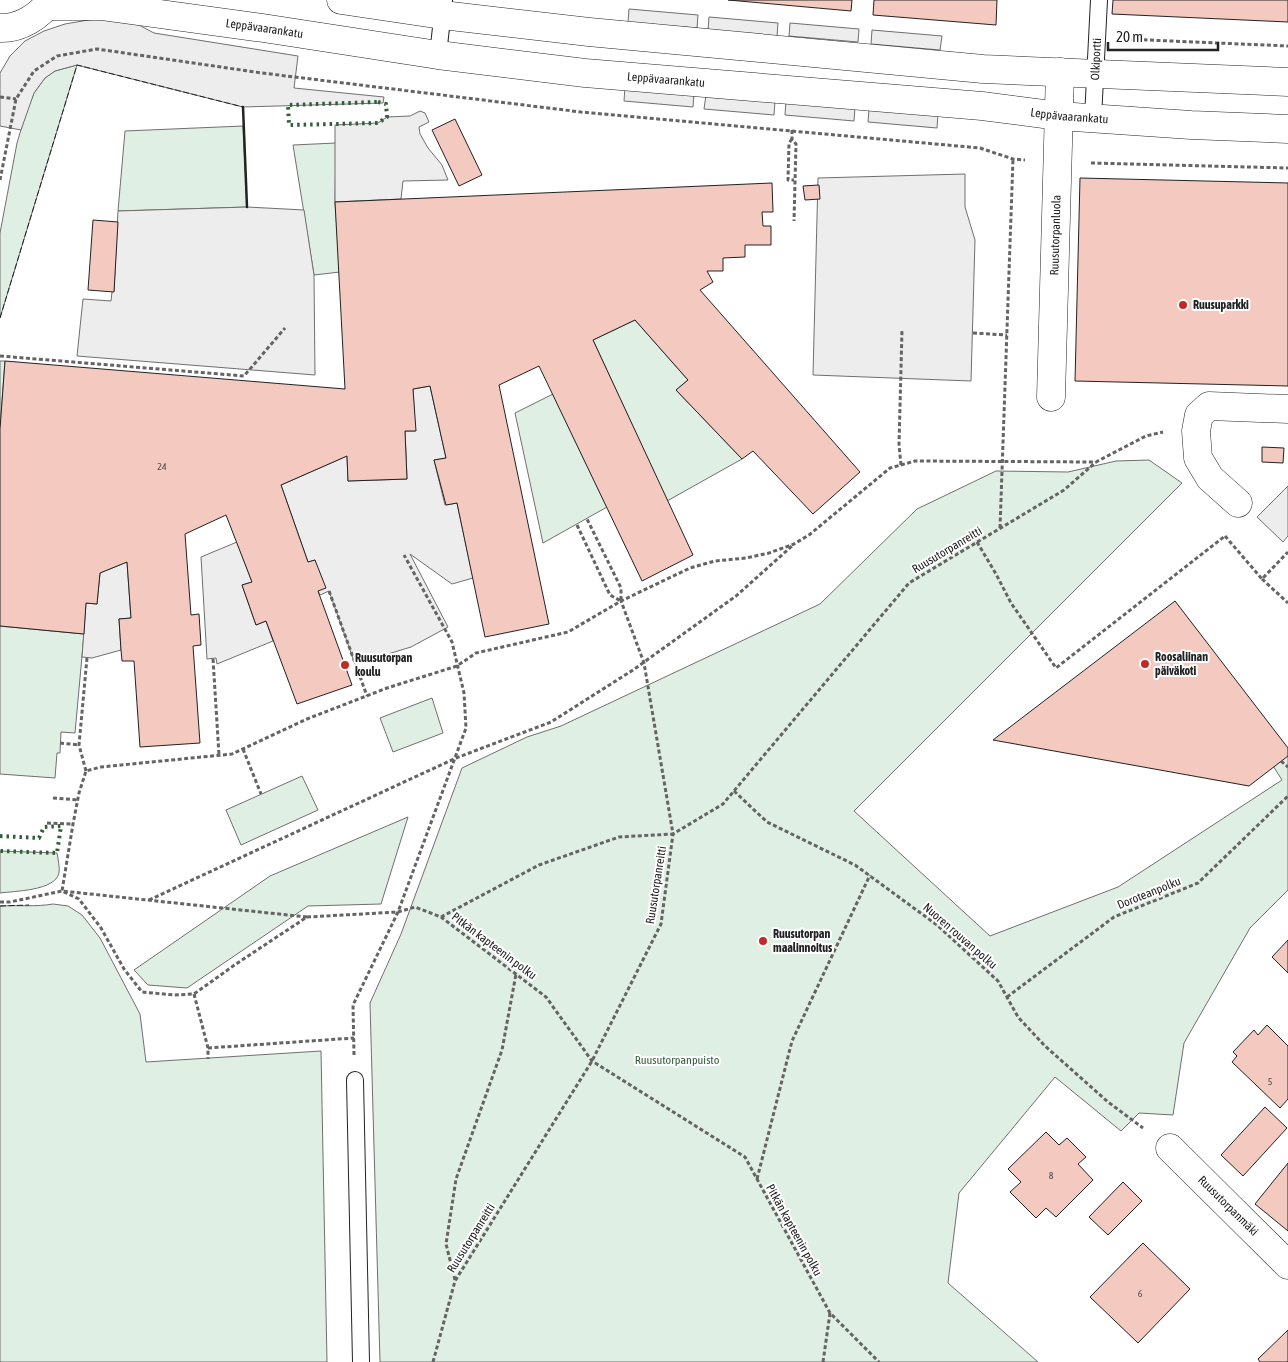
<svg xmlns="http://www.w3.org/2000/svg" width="1288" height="1362" font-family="'Asap Condensed',sans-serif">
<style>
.green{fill:#e0efe3;stroke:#6f6f6f}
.parking{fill:#ededed;stroke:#6f6f6f}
.building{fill:#f3c9c0;stroke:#222}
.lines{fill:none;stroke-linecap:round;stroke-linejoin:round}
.lane-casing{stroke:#222;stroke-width:18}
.street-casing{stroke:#222;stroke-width:29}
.secondary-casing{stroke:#222;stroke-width:29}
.path{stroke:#646464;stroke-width:3;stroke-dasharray:4 2.5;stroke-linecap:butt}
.lane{stroke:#fff;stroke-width:16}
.street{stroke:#fff;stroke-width:28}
.secondary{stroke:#fff;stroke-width:28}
.hedge{stroke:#2f5e38;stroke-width:4;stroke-dasharray:2.5 4;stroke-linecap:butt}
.fence{stroke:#222;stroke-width:1;stroke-dasharray:6 2.5;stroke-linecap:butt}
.wall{stroke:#222;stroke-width:2.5}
.poi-dot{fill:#c62828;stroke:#fff;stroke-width:2}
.labels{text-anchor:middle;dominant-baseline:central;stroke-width:4;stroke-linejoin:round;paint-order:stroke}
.number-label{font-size:10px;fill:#564c4a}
.street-label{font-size:12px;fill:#222;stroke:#fff}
.poi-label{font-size:12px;font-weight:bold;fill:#222;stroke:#fff;text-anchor:start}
.park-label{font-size:12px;fill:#2f5e38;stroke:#fff}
</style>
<rect width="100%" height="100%" fill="#fff"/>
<g class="green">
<polygon points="77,65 0,318 0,233 17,143 26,113 34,93 45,78 55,71"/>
<polygon points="243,126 247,207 118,211 125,131"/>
<polygon points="336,143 335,202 340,272 314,275 293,145"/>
<polygon points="635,320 688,380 676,390 742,459 667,501 593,340"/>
<polygon points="0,361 5,361 0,429"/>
<polygon points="553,394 607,507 543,543 515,413"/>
<polygon points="1149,460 1182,483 854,811 990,936 1118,887 1282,780 1268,758 1288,750 1288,890 1250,928 1184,1043 1173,1115 1139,1113 1121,1131 1055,1077 959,1193 948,1283 1038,1362 380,1362 370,1003 401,934 462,768 527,737 561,726 820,604 917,509 996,471 1068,472 1116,461"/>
<polygon points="0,626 84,634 75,733 61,732 60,753 57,753 55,778 0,774"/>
<polygon points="432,698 443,733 393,752 380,718"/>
<polygon points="302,776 318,810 241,845 226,810"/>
<polygon points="408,817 381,904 308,906 187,988 148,985 134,970 270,876"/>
<path d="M0 851 57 853C58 859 60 868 59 873 55 891 14 891 0 893Z"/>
<path d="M53 904 68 906 82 915 100 938 140 1014 146 1062 321 1051 327 1362H0V906C18 905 36 907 53 904Z"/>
</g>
<g class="parking">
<polygon points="629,9 698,15 697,28 628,23"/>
<polygon points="709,17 778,23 777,36 708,31"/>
<polygon points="100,18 139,25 154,33 298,56 294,88 384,97 383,103 243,107 77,65 55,71 45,78 34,93 21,130 0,126 0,73 10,56 25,41 44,31 65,24"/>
<polygon points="790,23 859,29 858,42 789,36"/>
<polygon points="872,30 942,36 940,50 871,44"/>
<polygon points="625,87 694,93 693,107 624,101"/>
<polygon points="706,95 775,101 774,115 704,109"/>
<polygon points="786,101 855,107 854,121 785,115"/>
<polygon points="869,109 938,114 937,128 868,122"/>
<polygon points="420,111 425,113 429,122 419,127 420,134 428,148 442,165 448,180 403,181 401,199 335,202 335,125 378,123 387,117 410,116"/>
<polygon points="965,174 965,207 975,240 971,381 813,375 818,178"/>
<polygon points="247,207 304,210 314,275 315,375 77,356 83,299 111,301 112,292 114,291 118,211"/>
<polygon points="430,386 446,458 434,460 445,505 457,503 473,578 452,584 410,554 448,627 411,647 355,664 329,591 320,595 318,591 315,560 308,562 281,485 347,456 348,481 407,479 405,431 415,431 413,389"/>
<polygon points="1288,486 1288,536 1283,542 1257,517"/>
<polygon points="237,542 252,582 242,585 256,625 266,621 273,641 217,664 216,658 207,659 201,557"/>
<polygon points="127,562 131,618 119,619 121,650 92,658 82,657 86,603 97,604 100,573"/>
</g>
<g class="building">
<polygon points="728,0 852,0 851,11"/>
<polygon points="874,0 997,0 996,25 873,15"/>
<polygon points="1113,0 1288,0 1288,22 1112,14"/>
<polygon points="455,119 482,175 459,186 432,130"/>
<polygon points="1080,178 1288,183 1288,386 1075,381"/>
<polygon points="772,183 773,212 762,212 763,226 771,226 771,245 745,245 745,257 723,258 723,271 707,271 713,282 700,290 860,472 813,514 753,451 742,459 676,390 688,380 635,320 593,340 693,555 642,581 539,366 499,385 549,624 485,637 457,503 446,505 434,460 446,458 430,386 413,389 416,431 405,431 407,479 348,481 347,456 281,485 308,562 315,560 326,588 318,591 352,685 297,704 266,621 256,625 242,585 252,582 226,515 185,534 191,615 199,614 201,645 193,646 200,743 140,747 134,661 122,661 121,650 119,619 131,618 127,562 100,573 97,604 86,603 84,634 0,626 0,429 5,361 345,389 335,202"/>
<polygon points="819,185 820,199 805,200 803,186"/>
<polygon points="93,220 118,222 114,292 88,290"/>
<polygon points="1262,447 1284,448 1283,463 1262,462"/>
<polygon points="1175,601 1288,748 1288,756 1249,786 993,740"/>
<polygon points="1288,940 1288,973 1272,957"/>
<polygon points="1267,1025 1288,1046 1288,1099 1280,1108 1232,1062 1237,1056 1233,1052 1254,1030 1258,1035"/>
<polygon points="1265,1107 1287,1128 1243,1176 1221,1155"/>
<polygon points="1046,1132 1059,1145 1067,1138 1086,1157 1078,1164 1093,1180 1056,1217 1046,1208 1036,1218 1010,1192 1021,1182 1008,1169"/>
<polygon points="1288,1163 1288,1231 1255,1204"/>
<polygon points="1123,1182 1142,1201 1108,1235 1089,1217"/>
<polygon points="1143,1243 1190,1289 1138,1343 1090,1297"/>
<polygon points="1288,1330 1288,1362 1260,1362 1258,1359"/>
</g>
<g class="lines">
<g class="lane-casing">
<g id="lane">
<polyline points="438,55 444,0"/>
<path id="s1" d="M1093 118 1099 0"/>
<polyline points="355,1080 361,1362"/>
</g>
</g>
<g class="street-casing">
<g id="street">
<path id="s2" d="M1051 397 1060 72"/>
<polyline points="1238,503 1210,478 1198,458 1196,431 1199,415 1209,406 1288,409"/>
<path id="s3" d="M1170 1148 1288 1265"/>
</g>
</g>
<g class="secondary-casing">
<g id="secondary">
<polyline points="341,0 442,15 589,32 983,69 1288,82"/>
<path id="s4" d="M47 6H101L263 28 438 55 585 73 982 106 1059 116 1191 125 1288 129"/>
<path d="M0 28C20 29 40 16 51 0"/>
</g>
</g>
<g class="path">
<polyline points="1124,39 1288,46"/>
<polyline points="0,97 16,99"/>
<polyline points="792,130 792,139 796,144 794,221"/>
<polyline points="792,139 789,143 788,180 794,180"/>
<polyline points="1091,163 1288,168"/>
<polyline points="0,180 16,99 34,71 57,56 97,49 262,73 581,112 980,148 1013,159 1025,160"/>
<polyline points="973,333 1007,335"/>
<polyline points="0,356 244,376 285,328"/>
<polyline points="901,465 899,445 902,330"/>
<polyline points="577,525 610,595 621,601 621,588 587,519"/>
<polyline points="1000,528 1013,159"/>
<polyline points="1225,536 1262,579 1288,552"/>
<polyline points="977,542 996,574 1011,603 1056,668 1225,536"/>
<polyline points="1262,579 1288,603"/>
<polyline points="329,591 367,696"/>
<polyline points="213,659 219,755"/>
<polyline points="60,743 79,745"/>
<polyline points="243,749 261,794"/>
<polyline points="1281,761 1288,767"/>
<polyline points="86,771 79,745 87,658"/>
<polyline points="734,791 767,822 855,865 937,925 998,981 1018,1017 1045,1046 1108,1102 1143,1128"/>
<polyline points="53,798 78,800"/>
<polyline points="47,823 73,824"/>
<polyline points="149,900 456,758 551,722 633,670 736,596 792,546"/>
<polyline points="0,902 10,902 62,891 79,899 101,928 124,969 142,992 174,995 194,994 236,964 307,917 398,912 415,907 441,917 546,997 592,1061 745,1157 830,1313 879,1362"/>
<polyline points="307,917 62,891 73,824 79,793 86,771 101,767 232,754 307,719 387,688 457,666 476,653 568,632 621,601 690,568 715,561 746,558 769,553 794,544 809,535 890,468 915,461 1096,462 1146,436 1163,432"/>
<polyline points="441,917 539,865 619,837 673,834 644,663 621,601"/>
<polyline points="194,994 208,1048 208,1059"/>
<polyline points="1007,997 1114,917 1198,883 1288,796"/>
<polyline points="208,1048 354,1038"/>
<polyline points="354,1055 353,1005 398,912 466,728 464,693 452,642 404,555"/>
<polyline points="757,1179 792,1041 870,875"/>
<polyline points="455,1280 446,1244 456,1179 502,1050 516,974"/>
<polyline points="433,1362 455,1281 592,1061 661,924 673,834 723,804 909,583 1064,490 1096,462"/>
<polyline points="823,1362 830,1313"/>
</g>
<use href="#lane" class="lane"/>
<use href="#street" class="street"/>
<use href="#secondary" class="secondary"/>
<g class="hedge">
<polygon points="378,102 386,104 387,117 378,123 289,125 288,105"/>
<polyline points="0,836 39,838 44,827 61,826 57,853 0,851"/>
</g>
<g class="fence">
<polyline points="0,318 77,65 243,107"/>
<polyline points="0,906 29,905"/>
</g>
<polyline class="wall" points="243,107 247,207"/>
</g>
<g class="poi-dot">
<circle cx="1183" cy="305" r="5"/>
<circle cx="1145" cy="664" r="5"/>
<circle cx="345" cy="665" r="5"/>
<circle cx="763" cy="941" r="5"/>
</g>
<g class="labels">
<g class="number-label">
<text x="162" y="466">24</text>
<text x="1270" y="1081">5</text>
<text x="1051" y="1175">8</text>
<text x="1140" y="1293">6</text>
</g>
<g class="street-label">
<text stroke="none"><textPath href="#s4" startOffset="219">Leppävaarankatu</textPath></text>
<text stroke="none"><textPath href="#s1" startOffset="59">Olkiportti</textPath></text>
<text stroke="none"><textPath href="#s4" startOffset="624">Leppävaarankatu</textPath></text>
<text stroke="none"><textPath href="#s4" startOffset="1029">Leppävaarankatu</textPath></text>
<text stroke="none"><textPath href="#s2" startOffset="162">Ruusutorpanluola</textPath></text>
<text transform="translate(947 550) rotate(-31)">Ruusutorpanreitti</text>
<text transform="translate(656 885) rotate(-81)">Ruusutorpanreitti</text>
<text transform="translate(1149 893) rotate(-22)">Doroteanpolku</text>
<text transform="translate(960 936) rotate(41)">Nuoren rouvan polku</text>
<text transform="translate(494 946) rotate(37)">Pitkän kapteenin polku</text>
<text stroke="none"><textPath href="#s3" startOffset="82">Ruusutorpanmäki</textPath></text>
<text transform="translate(794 1230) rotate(61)">Pitkän kapteenin polku</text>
<text transform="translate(471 1238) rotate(-58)">Ruusutorpanreitti</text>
</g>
<g class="poi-label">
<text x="1193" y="305">Ruusuparkki</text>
<text x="1155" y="657">Roosaliinan<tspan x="1155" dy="14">päiväkoti</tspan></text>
<text x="355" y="658">Ruusutorpan<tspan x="355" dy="14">koulu</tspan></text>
<text x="773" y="934">Ruusutorpan<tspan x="773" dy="14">maalinnoitus</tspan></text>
</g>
<g class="park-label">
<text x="677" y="1060">Ruusutorpanpuisto</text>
</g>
</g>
<path d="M1108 42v8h110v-8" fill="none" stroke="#222222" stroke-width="2.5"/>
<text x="1116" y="42" font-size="15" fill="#222222" stroke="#ffffff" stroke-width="4" paint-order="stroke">20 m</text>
</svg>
